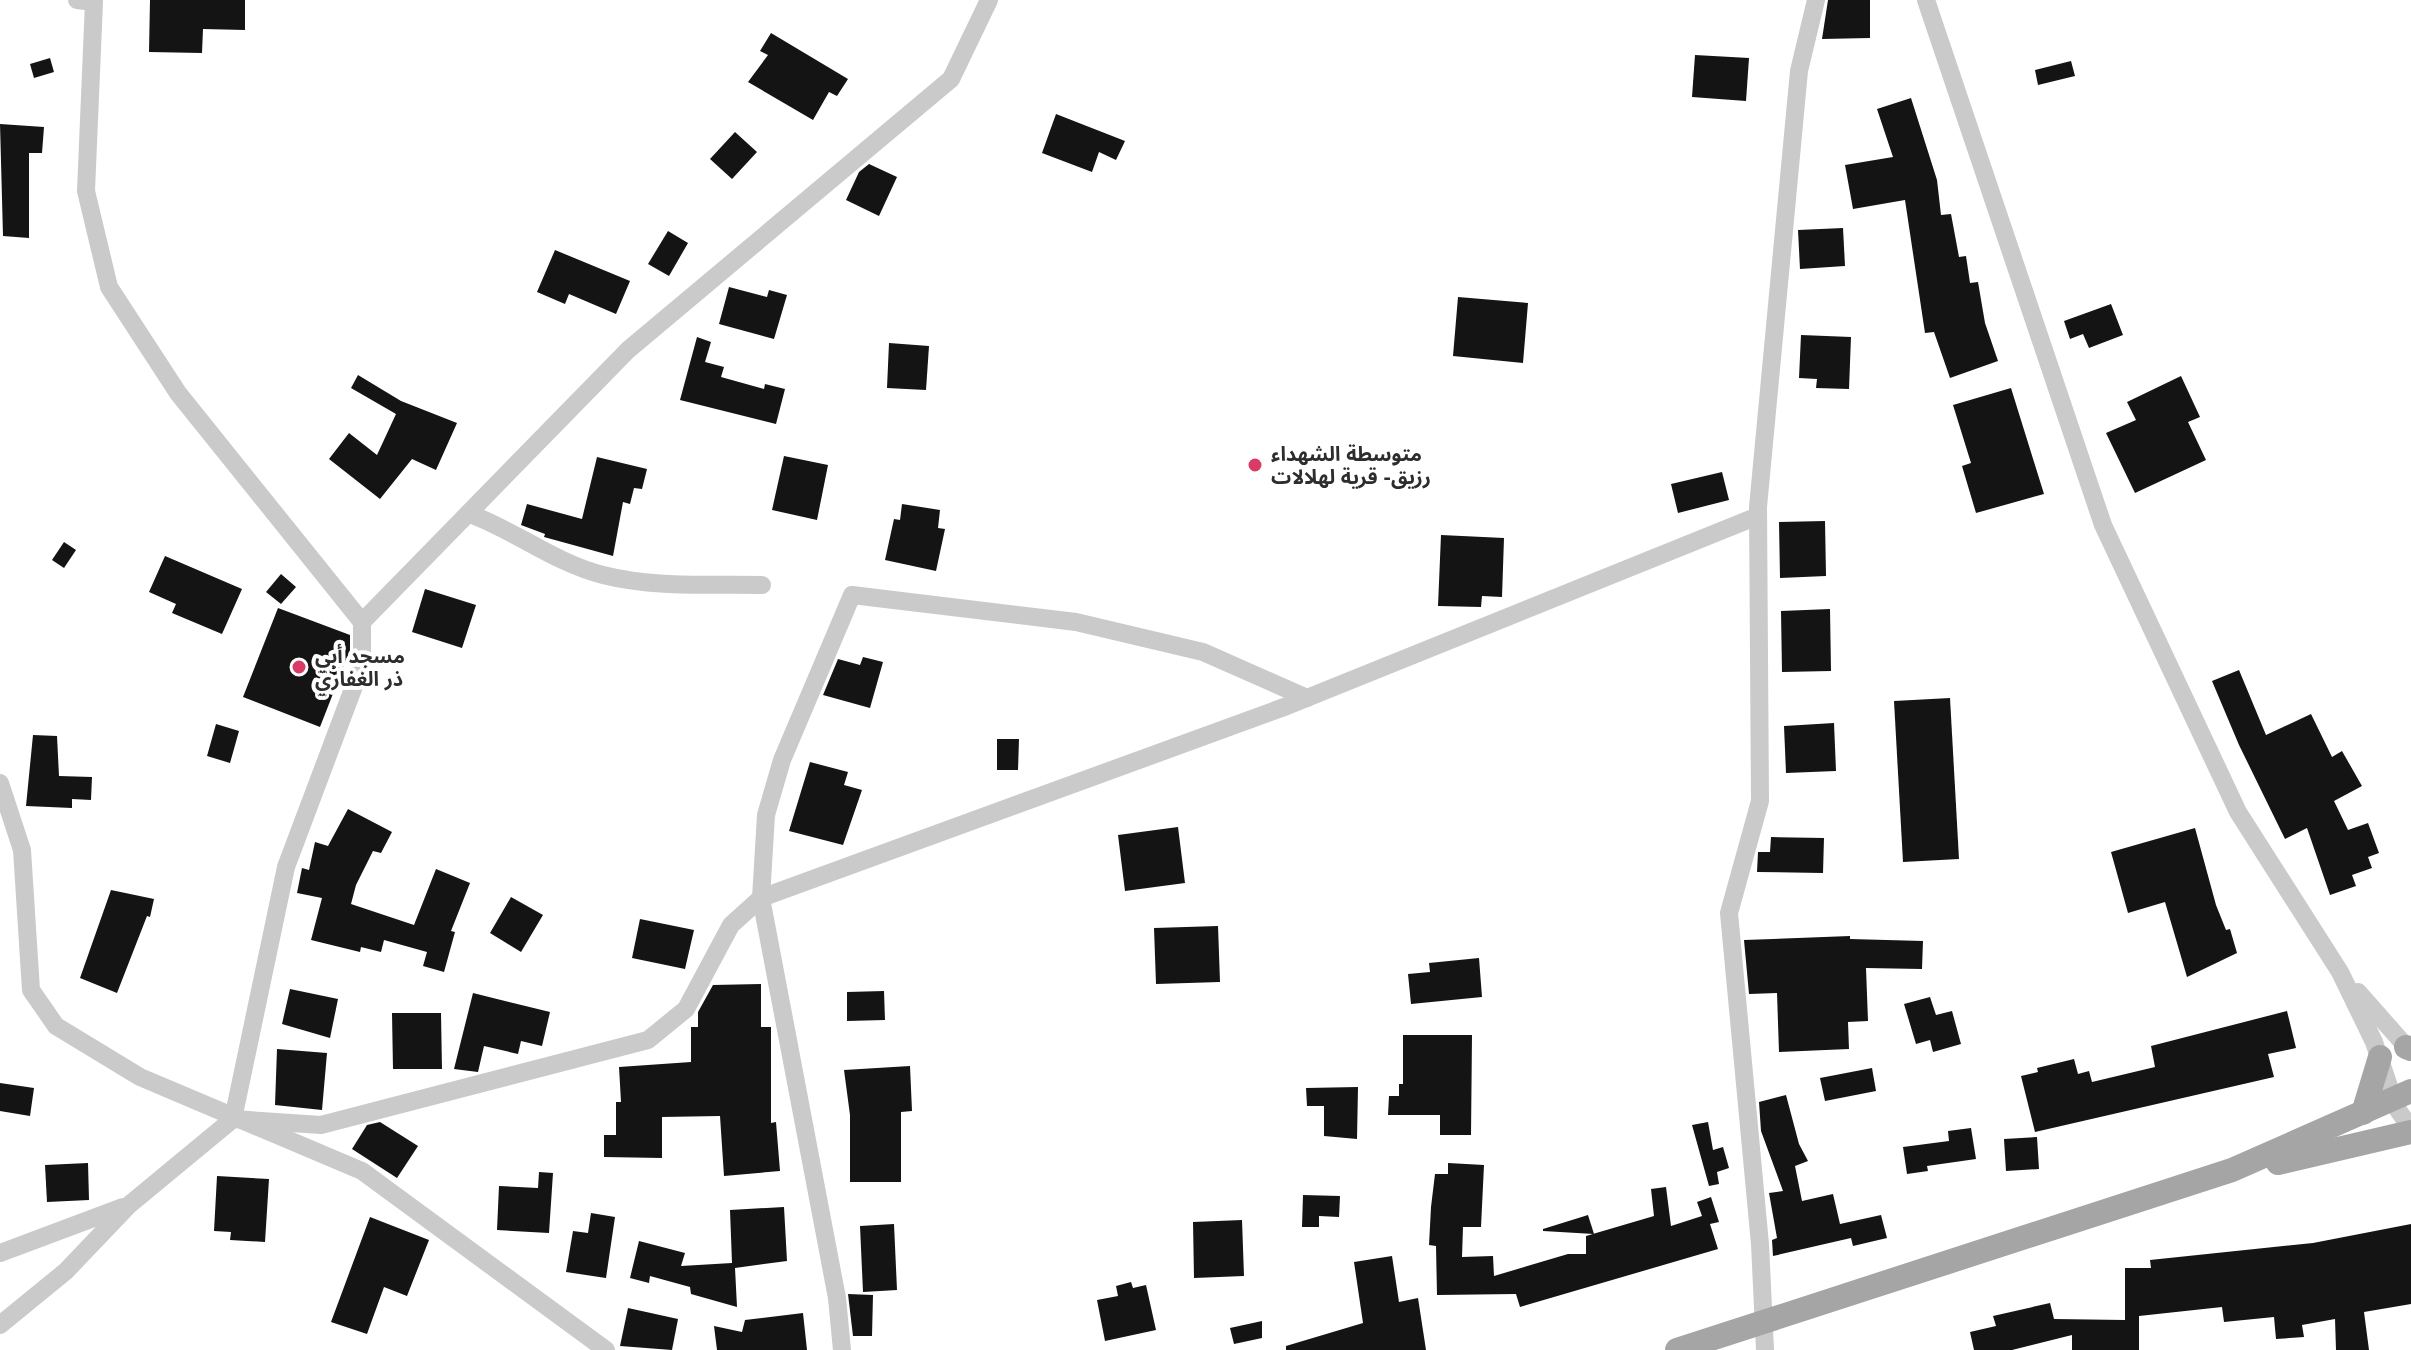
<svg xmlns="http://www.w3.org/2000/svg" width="2411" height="1350" font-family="Montserrat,'Noto Sans Arabic',sans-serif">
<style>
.building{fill:#141414}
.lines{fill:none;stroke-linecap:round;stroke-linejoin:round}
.minor{stroke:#cacaca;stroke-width:18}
.major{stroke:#a5a5a5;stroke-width:24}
.poi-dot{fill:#d83b65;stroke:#fff;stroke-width:3}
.labels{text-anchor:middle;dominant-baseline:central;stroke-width:8;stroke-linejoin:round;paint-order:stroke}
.poi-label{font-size:20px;font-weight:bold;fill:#2d2d2d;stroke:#fff;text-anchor:start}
</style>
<rect width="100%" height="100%" fill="#fff"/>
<g class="building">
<polygon points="150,0 245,0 245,30 203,29 202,53 149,52"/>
<polygon points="1828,0 1870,0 1870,38 1822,39"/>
<polygon points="771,33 848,79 837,96 829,92 813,120 748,82 768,55 760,51"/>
<polygon points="1695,55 1749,58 1746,101 1692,97"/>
<polygon points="50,58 54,72 34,78 30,64"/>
<polygon points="2071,61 2075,76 2038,85 2035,70"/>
<polygon points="1911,98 1937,180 1941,215 1951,214 1959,257 1966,256 1970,283 1978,282 1985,323 1998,361 1950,378 1934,332 1925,333 1905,200 1853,209 1845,165 1893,157 1877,109"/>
<polygon points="1056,114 1125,141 1116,160 1099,152 1092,172 1042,153"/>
<polygon points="0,124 44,127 42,153 29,153 29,238 3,236"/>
<polygon points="735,132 757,152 732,179 710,159"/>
<polygon points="869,164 897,177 879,216 846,200 859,172"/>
<polygon points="1843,228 1845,266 1800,269 1798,230"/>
<polygon points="668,231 688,243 669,276 648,264"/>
<polygon points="555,250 630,281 616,314 569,294 565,304 537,292"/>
<polygon points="729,287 767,297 769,290 787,295 774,339 719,324"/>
<polygon points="1458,297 1528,303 1523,363 1453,356"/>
<polygon points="2111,304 2123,335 2089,348 2083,334 2070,339 2064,321"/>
<polygon points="1801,335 1851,337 1849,389 1816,388 1817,379 1799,378"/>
<polygon points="697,337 711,342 705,362 724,367 721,377 764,389 765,384 785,389 776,424 680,400"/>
<polygon points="889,343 929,346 926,390 887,388"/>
<polygon points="358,375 401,401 457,423 436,470 412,459 380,499 329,459 349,433 377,455 396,414 351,388"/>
<polygon points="2181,376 2200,417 2188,422 2206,460 2135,493 2106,433 2136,420 2127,402"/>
<polygon points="2011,388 2044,494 1976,513 1962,466 1971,463 1953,405"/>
<polygon points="784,456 828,465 817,520 772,510"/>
<polygon points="597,457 647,469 642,489 634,488 630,504 623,502 613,556 544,537 545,534 521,525 527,504 582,519"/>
<polygon points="1722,472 1729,500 1678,513 1671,484"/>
<polygon points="902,504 940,510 938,528 945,529 936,571 885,560 894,519 900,520"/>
<polygon points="1825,521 1826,576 1780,578 1779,522"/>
<polygon points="1441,535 1504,538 1502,597 1482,596 1481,607 1438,606"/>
<polygon points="64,542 76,550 64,568 52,560"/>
<polygon points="165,556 242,589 222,634 172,613 176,604 149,592"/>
<polygon points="281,574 296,587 281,604 266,592"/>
<polygon points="425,589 476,605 462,648 412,632"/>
<polygon points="278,608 350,635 350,650 320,727 243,697"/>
<polygon points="1830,609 1831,671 1782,672 1781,611"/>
<polygon points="863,657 883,662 870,708 823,695 838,659 860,665"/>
<polygon points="2239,670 2266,735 2311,714 2332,757 2342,751 2362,786 2334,801 2348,830 2368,823 2379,853 2368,857 2372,868 2352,875 2356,886 2330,895 2307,828 2285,839 2239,745 2212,681"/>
<polygon points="1950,698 1959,859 1903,862 1894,701"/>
<polygon points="1834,723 1836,771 1786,773 1784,726"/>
<polygon points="216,724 239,731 230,763 207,756"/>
<polygon points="33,735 57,736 59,776 92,777 91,800 72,799 72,808 26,806"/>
<polygon points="997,739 1019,739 1018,770 997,770"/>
<polygon points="810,762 848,772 844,785 862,790 843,845 789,831"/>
<polygon points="348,809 392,832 381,853 373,851 356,885 351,904 414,925 436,869 470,883 451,931 455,932 444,972 423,966 427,952 384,940 381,952 361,947 360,952 311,940 322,898 297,893 302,868 309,870 315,842 328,846"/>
<polygon points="1178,827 1185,883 1125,891 1118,835"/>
<polygon points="2195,828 2216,905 2226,930 2230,929 2237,953 2187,977 2165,902 2128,913 2111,852"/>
<polygon points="1771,837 1824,838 1823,873 1757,872 1758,852 1770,852"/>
<polygon points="111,890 154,899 150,917 147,916 117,993 80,978"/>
<polygon points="511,897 543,915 521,952 490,933"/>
<polygon points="640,919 694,930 685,969 632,958"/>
<polygon points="1218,926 1220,982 1156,984 1154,928"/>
<polygon points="1850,936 1850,939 1923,941 1922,969 1866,968 1868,1021 1848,1022 1849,1049 1779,1052 1777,993 1749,994 1744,940"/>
<polygon points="1479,958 1482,997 1411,1004 1408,974 1430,972 1429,963"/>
<polygon points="761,984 761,1027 771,1027 771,1123 776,1122 780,1171 724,1176 720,1116 662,1117 662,1158 604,1157 604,1135 616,1135 616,1102 621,1102 619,1067 691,1062 691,1027 698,1027 698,1012 713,985"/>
<polygon points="290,989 338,999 330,1038 282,1024"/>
<polygon points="884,991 885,1020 847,1021 847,992"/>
<polygon points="473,993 550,1012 542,1046 521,1041 518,1054 484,1046 478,1072 454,1069"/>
<polygon points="1930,997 1936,1015 1952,1011 1961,1044 1933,1052 1930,1040 1916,1044 1904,1004"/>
<polygon points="2287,1011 2296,1048 2268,1054 2274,1077 2035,1132 2021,1076 2038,1072 2037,1068 2074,1059 2078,1074 2089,1071 2092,1082 2155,1067 2151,1046"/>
<polygon points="392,1013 441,1013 442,1069 393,1069"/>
<polygon points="1403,1035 1472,1035 1471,1135 1440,1135 1440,1115 1388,1115 1389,1096 1399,1096 1399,1084 1403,1084"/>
<polygon points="277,1049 327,1053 322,1110 275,1105"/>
<polygon points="910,1066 912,1111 901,1112 901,1182 850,1182 850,1115 844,1070"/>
<polygon points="1872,1068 1876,1091 1825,1101 1820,1078"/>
<polygon points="0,1083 34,1088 30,1116 0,1111"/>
<polygon points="1358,1087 1357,1139 1324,1136 1324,1106 1307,1106 1306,1088"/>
<polygon points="1786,1095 1799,1144 1808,1161 1795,1166 1802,1201 1833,1194 1840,1224 1881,1215 1887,1238 1853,1246 1851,1238 1773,1256 1772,1240 1777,1238 1769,1193 1783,1191 1761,1131 1759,1102"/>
<polygon points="380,1122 418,1146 397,1178 352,1149 367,1125"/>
<polygon points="1708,1122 1713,1150 1723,1147 1729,1168 1717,1172 1719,1184 1709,1186 1692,1125"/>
<polygon points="1971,1128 1976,1159 1927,1166 1928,1171 1907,1174 1903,1147 1949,1141 1948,1131"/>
<polygon points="2037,1137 2039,1169 2006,1171 2004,1139"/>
<polygon points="88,1163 89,1200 47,1202 45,1165"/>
<polygon points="1448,1163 1484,1165 1481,1227 1463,1227 1462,1257 1493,1256 1494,1276 1568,1254 1586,1254 1586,1236 1654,1216 1651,1189 1666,1187 1671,1226 1702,1216 1697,1202 1711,1197 1719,1222 1710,1224 1718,1249 1520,1307 1516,1294 1437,1295 1436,1246 1429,1245 1431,1207 1435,1174 1448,1174"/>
<polygon points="539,1172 553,1173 549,1233 497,1230 499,1186 538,1188"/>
<polygon points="217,1176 269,1179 265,1242 230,1240 231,1232 214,1231"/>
<polygon points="1303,1195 1340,1196 1339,1217 1319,1216 1319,1227 1302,1227"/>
<polygon points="784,1207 787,1261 735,1268 737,1307 691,1294 690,1287 650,1276 649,1283 630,1278 639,1241 685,1253 681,1266 732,1263 730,1210"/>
<polygon points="591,1213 615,1217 606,1278 566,1272 573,1231 588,1233"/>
<polygon points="1588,1215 1594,1234 1543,1231 1543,1229"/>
<polygon points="370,1217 429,1240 407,1296 384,1287 367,1334 331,1322"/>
<polygon points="1242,1220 1244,1276 1194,1278 1193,1222"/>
<polygon points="894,1224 897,1290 863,1292 860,1226"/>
<polygon points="2411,1224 2411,1304 2364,1312 2369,1350 2336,1350 2335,1319 2302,1325 2304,1337 2276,1339 2274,1317 2224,1322 2222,1307 2139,1316 2139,1350 2072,1350 2072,1335 2012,1350 1974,1350 1970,1332 1996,1326 1993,1316 2050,1303 2054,1319 2125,1320 2125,1268 2151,1268 2150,1260 2313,1243"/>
<polygon points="1392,1256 1399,1302 1418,1298 1426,1350 1286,1350 1286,1346 1363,1323 1354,1262"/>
<polygon points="1131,1282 1133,1288 1146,1285 1156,1330 1105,1341 1097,1300 1118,1296 1116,1286"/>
<polygon points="848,1294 873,1295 872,1336 853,1336"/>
<polygon points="628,1308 678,1319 672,1350 620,1346"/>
<polygon points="803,1313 807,1350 717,1350 714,1326 742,1332 745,1320"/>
<polygon points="1262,1321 1262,1338 1234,1344 1230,1328"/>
</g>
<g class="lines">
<g class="minor">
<polyline points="77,0 94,2 86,191 109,287 178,393 362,622"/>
<polyline points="1926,0 2103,525 2238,812 2340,972 2374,1042 2396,1107 2411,1129"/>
<path d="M470 514C516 531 555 563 603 575 654 588 710 584 762 585"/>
<polyline points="0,783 22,850 31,990 56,1026 140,1077 362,1171 606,1350"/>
<polyline points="2358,992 2411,1052"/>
<polyline points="233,1119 321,1125 648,1040 686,1009 731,925 761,898 1287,706 1758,516"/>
<polyline points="0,1253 123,1207"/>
<polyline points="0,1325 66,1271 129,1205 233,1119 286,867 362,665 362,622 628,350 951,79 989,0"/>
<polyline points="842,1350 837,1298 761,898 766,815 782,760 852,595 1076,622 1203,652 1307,698"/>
<polyline points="1765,1350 1760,1244 1729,913 1760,801 1758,507 1799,71 1816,0"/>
</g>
<g class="major">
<polyline points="2406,1047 2411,1049"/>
<polyline points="2363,1113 2380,1057"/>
<polyline points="2278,1163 2411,1132"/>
<polyline points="1677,1350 2232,1170 2411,1091"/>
</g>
</g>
<g class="poi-dot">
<circle cx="1255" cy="465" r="8"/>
<circle cx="299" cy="667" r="8"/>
</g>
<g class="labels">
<g class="poi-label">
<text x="1271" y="454">متوسطة الشهداء<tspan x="1271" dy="23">رزيق- قرية لهلالات</tspan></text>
<text x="315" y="656">مسجد أبي<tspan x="315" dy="23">ذر الغفاري</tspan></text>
</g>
</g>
</svg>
